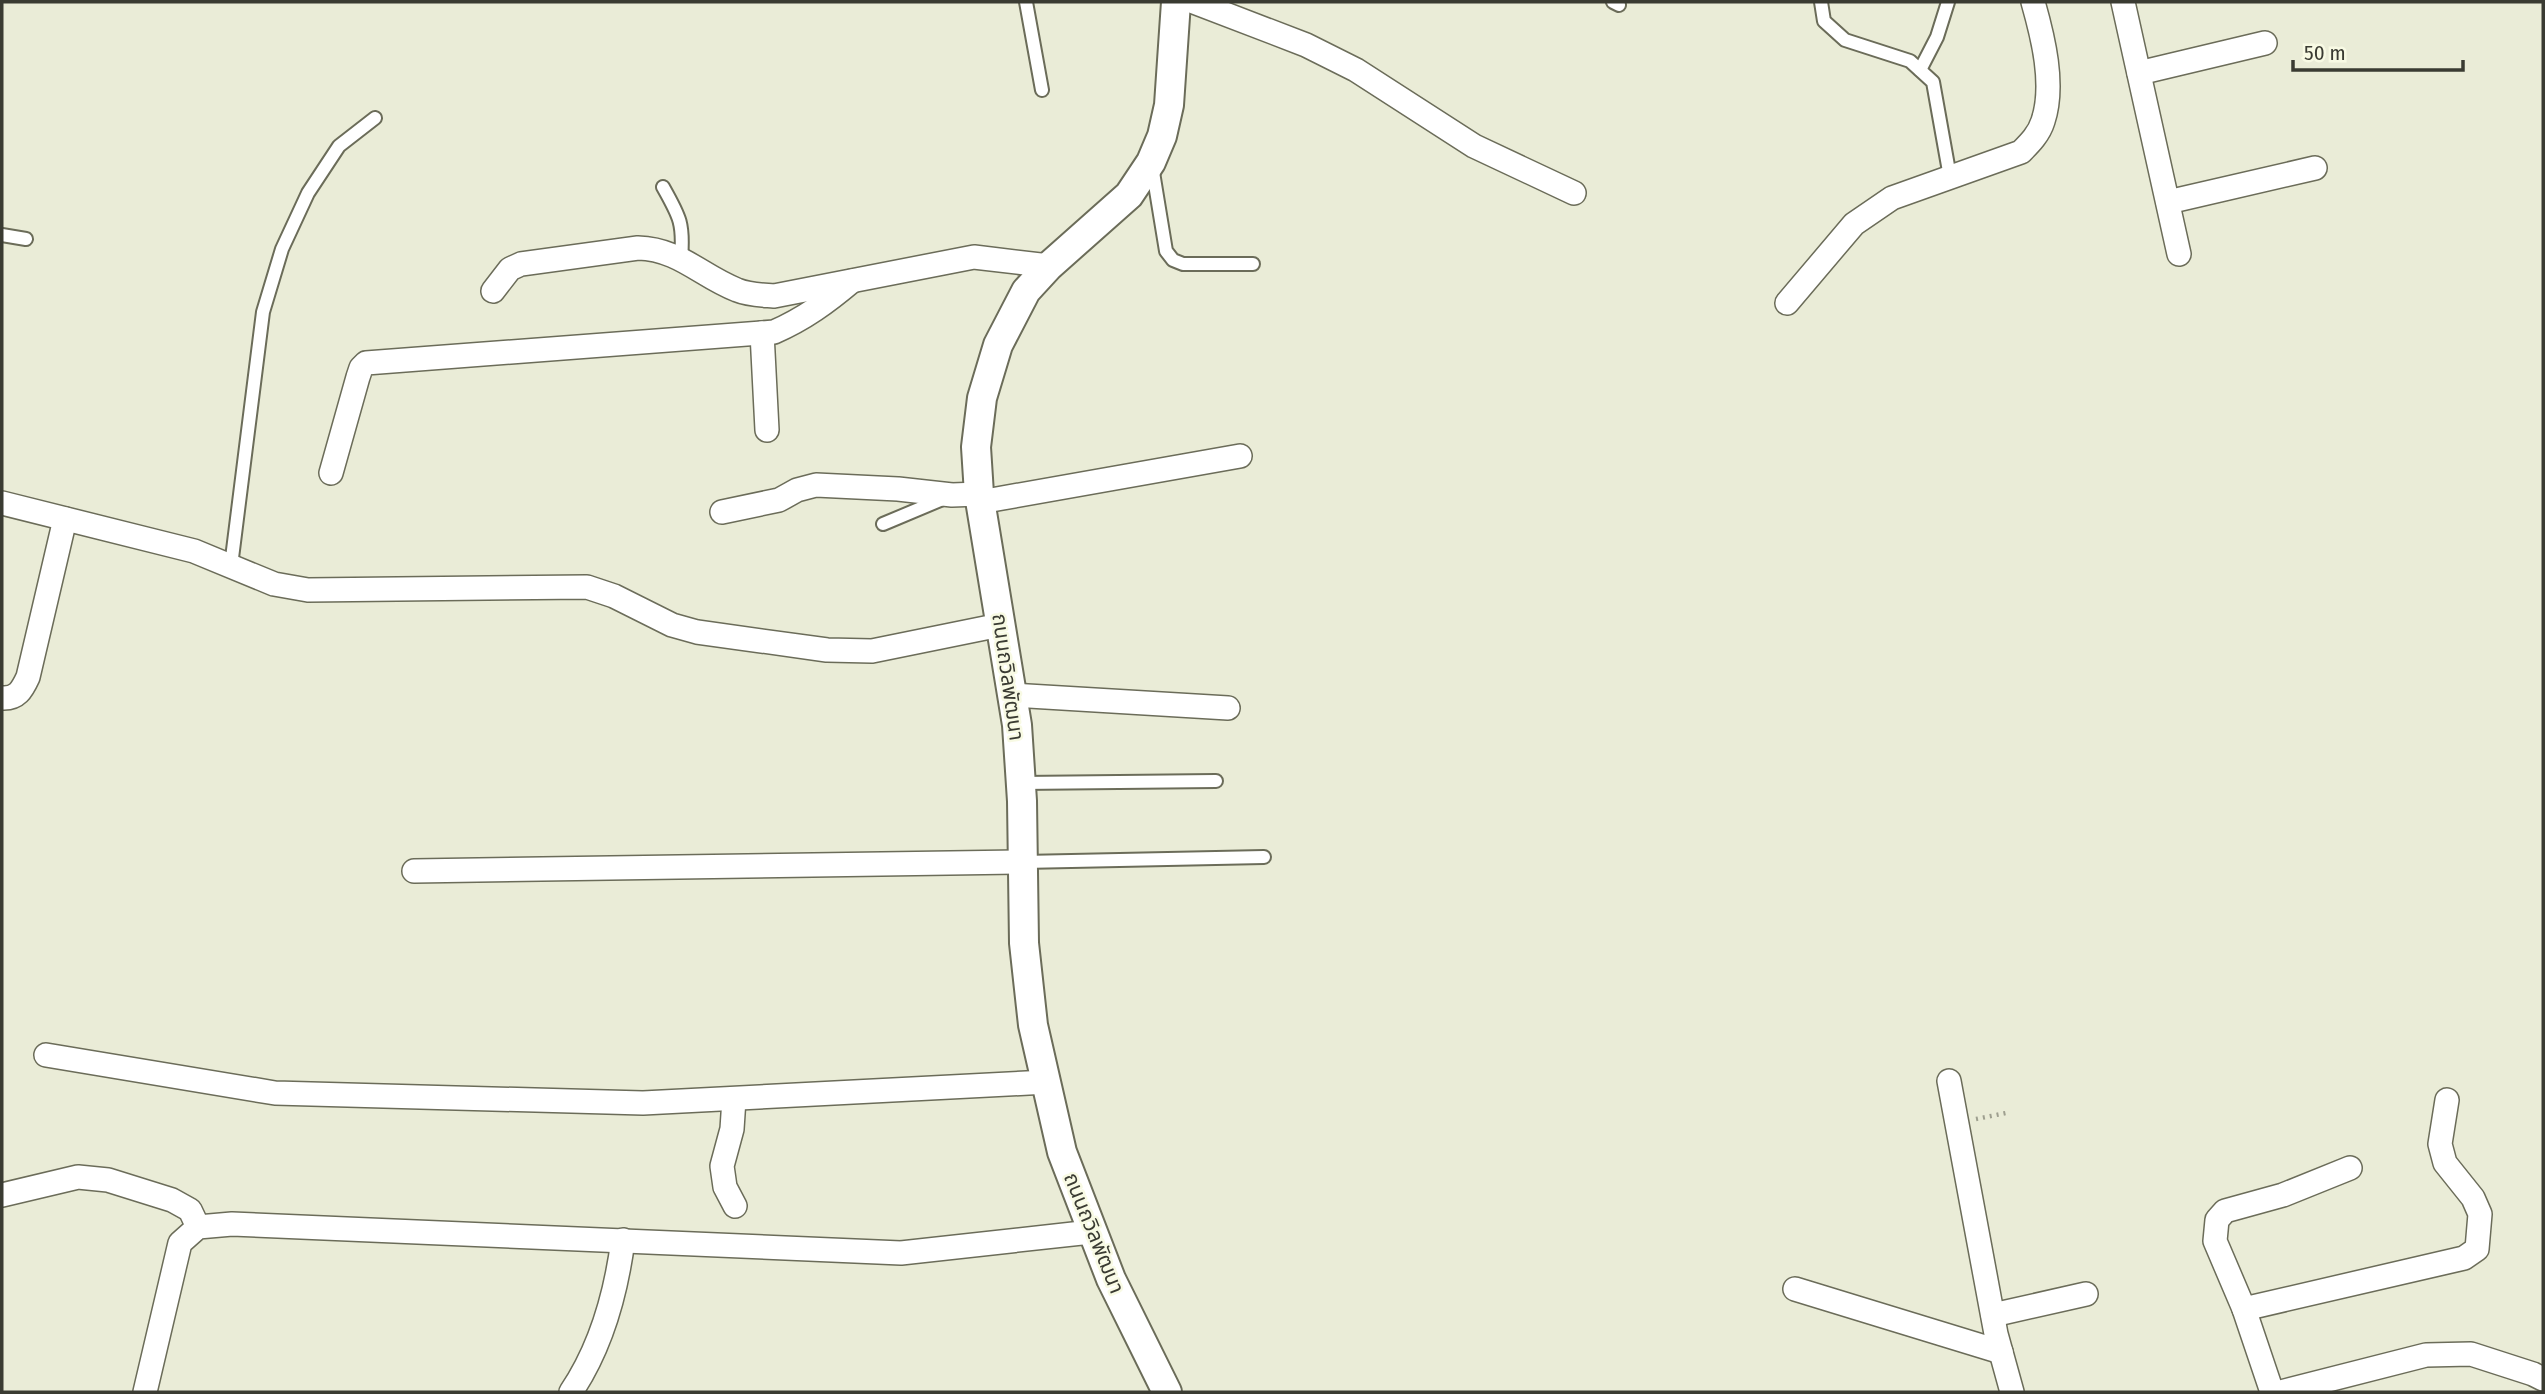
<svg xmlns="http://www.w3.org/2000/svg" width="2545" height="1394" font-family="'Fira Sans Condensed','Noto Sans Thai',sans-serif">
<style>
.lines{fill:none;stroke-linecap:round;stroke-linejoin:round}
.service-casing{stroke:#6b6c59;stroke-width:16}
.minor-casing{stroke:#6b6c59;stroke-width:26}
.tertiary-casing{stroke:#6b6c59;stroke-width:32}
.path{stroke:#9e9f8f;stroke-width:4.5;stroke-dasharray:2 5;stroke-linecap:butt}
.service{stroke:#fff;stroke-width:12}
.minor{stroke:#fff;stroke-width:23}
.tertiary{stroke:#fff;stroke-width:28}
.labels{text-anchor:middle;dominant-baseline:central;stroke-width:5;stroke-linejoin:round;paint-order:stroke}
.street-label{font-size:21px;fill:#3a3b32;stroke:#f8fae4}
</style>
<rect width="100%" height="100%" fill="#eaecd7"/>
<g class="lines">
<g class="service-casing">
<g id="service">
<polyline points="1026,2 1042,90"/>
<polyline points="1613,2 1619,5"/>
<polyline points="1821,2 1824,21 1845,40 1910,61 1933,82 1950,177"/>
<polyline points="1920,70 1937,37 1948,2"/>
<polyline points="1152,166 1166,251 1173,260 1183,264 1253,264"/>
<path d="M663 187C680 217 684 224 681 259"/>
<polyline points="2,235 26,239"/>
<polyline points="883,524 945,498"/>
<polyline points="231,566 263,312 282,249 308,193 339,146 375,118"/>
<polyline points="1021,783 1216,781"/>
<polyline points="1023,862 1264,857"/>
</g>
</g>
<g class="minor-casing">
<g id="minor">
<polyline points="1194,2 1306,45 1356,70 1474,146 1574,193"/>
<polyline points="2123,2 2179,254"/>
<polyline points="2139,73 2265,43"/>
<polyline points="2168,202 2315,168"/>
<path d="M493 291 510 269 521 264 638 248C679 249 701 276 737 290 749 295 761 295 774 296L974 257 1049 266"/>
<path d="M1787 303 1854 224 1892 198 2021 152C2030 143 2039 134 2043 121 2055 85 2043 37 2033 2"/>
<polyline points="762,333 767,430"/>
<path d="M331 473 358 377 361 368 366 363 774 332C804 319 827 302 852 281"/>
<polyline points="980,502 1240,456"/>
<polyline points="2,503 194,551 274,584 308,590 587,587 614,596 672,625 697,632 827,650 872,651 1000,625"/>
<polyline points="722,512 779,500 797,490 816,485 898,489 952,495 979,494"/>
<polyline points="1012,695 1228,708"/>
<path d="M2 698C17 699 22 690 28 677L65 519"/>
<polyline points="414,871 1022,862"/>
<polyline points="46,1055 275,1093 643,1103 1047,1082"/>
<polyline points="1949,1081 1996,1334 2012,1392"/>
<polyline points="734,1099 732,1129 722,1166 725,1187 735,1206"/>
<polyline points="2,1195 78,1177 108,1180 172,1200 190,1210 198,1227"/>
<polyline points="1795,1289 2001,1352"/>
<polyline points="2244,1309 2464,1258 2477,1249 2480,1214 2473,1198 2445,1163 2440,1144 2447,1100"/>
<polyline points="1993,1315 2086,1294"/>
<polyline points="145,1392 180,1243 198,1227 232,1224 901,1253 1091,1232"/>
<path d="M571 1392C602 1346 616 1294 623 1240"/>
<polyline points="2272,1392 2244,1309 2215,1241 2217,1220 2225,1211 2283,1195 2350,1168"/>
<polyline points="2281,1392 2426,1355 2471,1354 2533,1374 2543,1379"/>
</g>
</g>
<g class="tertiary-casing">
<polyline id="tertiary" points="1167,1392 1111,1279 1062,1152 1033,1025 1024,943 1022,801 1017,725 979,494 976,447 982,398 998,345 1026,291 1049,266 1129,195 1151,162 1162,136 1169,105 1176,2"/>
</g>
<polyline class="path" points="1976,1119 2006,1113"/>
<use href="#service" class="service"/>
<use href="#minor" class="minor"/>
<use href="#tertiary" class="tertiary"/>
</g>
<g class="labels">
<g class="street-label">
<text transform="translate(1008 677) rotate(82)">ถนนถวิลพัฒนา</text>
<text transform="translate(1094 1233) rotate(68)">ถนนถวิลพัฒนา</text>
</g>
</g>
<rect width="2545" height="1394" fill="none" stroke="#3a3b32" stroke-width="7"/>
<path d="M2293 60v10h170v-10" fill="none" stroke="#3a3b32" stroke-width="3.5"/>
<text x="2304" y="60" font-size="21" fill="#3a3b32" stroke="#f8fae4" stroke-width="5" paint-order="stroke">50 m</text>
</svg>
